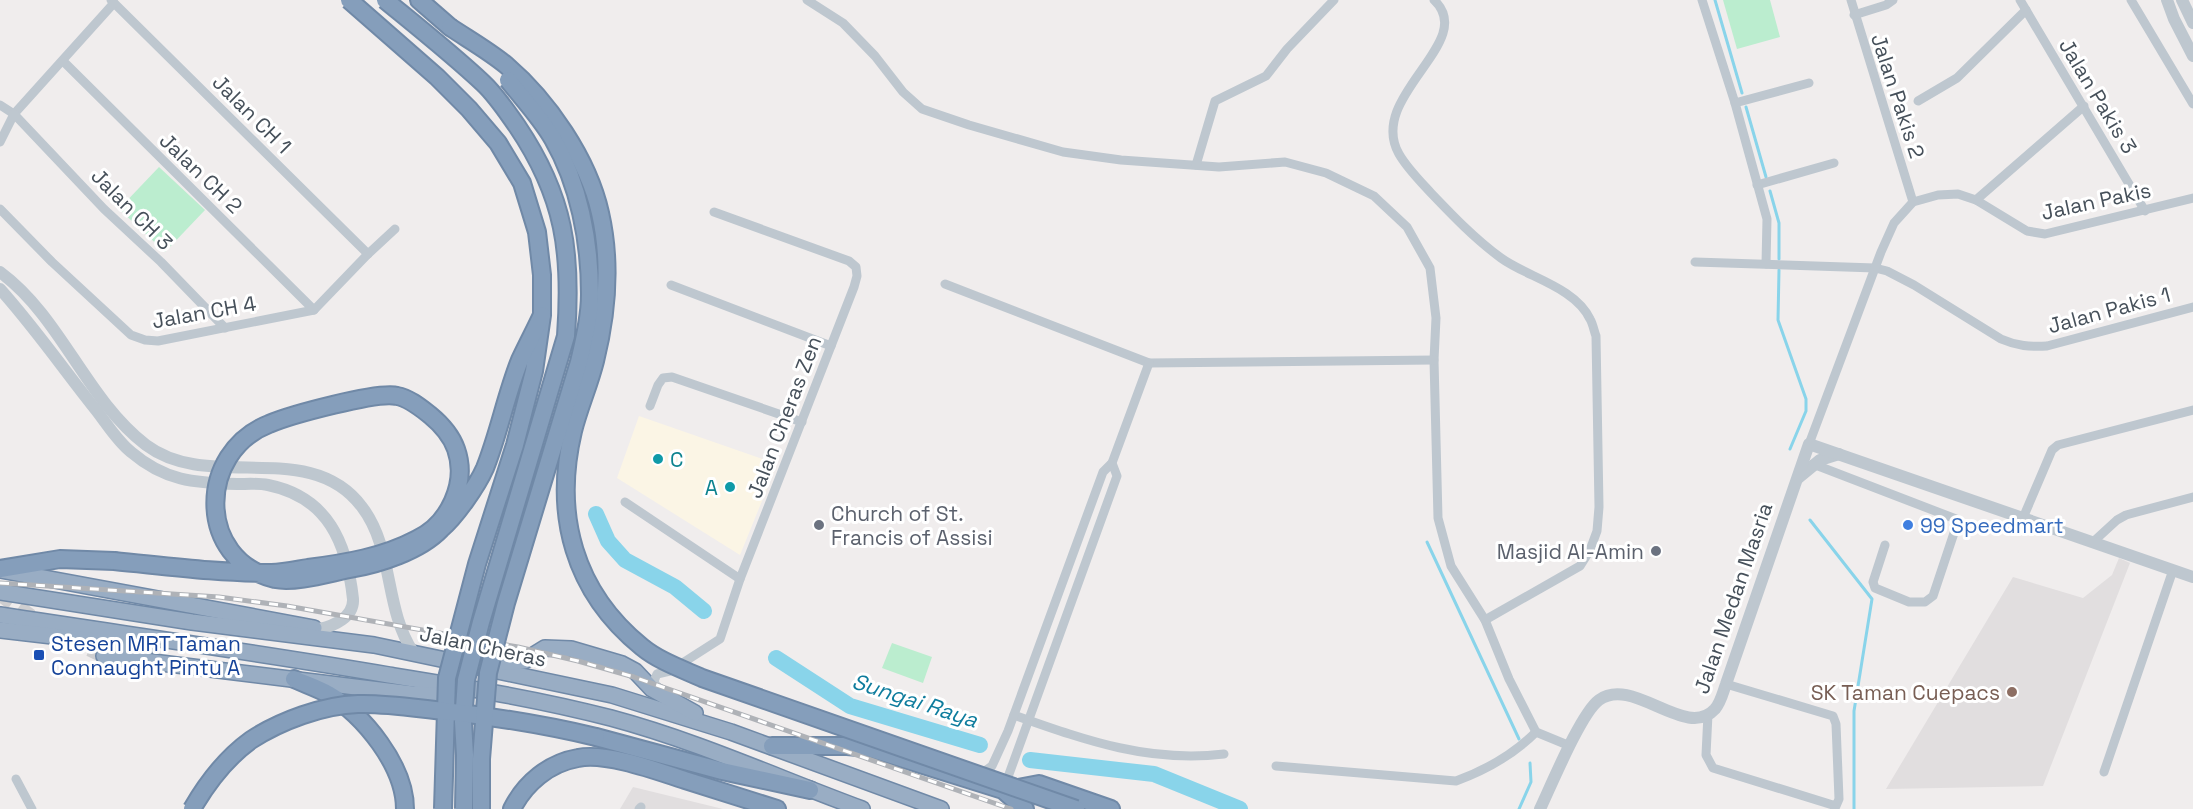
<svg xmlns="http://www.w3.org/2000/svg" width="2193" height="809" font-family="'Space Grotesk',sans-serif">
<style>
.commercial{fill:#fbf5e5}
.education{fill:#e1dedf}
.green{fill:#bbedcf}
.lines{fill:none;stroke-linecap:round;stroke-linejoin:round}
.stream{stroke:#89d4ea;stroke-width:3}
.river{stroke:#89d4ea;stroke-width:16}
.trunk-tunnel{stroke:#ceced0;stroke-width:15;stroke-dasharray:15 8;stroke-linecap:butt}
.trunk-casing{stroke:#7089a7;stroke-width:18}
.motorway-casing{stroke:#7089a7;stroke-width:20}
.minor{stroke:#bec7cf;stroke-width:9}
.tertiary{stroke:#bec7cf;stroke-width:12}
.trunk{stroke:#99adc4;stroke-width:15}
.motorway{stroke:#859ebb;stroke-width:16}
.rail-casing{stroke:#afb2b7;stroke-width:5}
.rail{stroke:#fff;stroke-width:3;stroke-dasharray:9;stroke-linecap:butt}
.motorway-bridge-casing{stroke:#7089a7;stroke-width:20;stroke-linecap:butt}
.motorway-bridge{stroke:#859ebb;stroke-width:16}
.culture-dot{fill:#0f9aa8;stroke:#fff;stroke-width:2}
.worship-dot{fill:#6b7280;stroke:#fff;stroke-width:2}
.shop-dot{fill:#3f7fe0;stroke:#fff;stroke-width:2}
.transit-dot{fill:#1a4fb4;stroke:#fff;stroke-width:2}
.education-dot{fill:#8d6e63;stroke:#fff;stroke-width:2}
.labels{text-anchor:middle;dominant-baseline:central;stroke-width:6;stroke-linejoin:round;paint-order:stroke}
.street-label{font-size:21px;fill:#46505a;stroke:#fff}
.culture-label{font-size:21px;fill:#0d838f;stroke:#fff;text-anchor:start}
.worship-label{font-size:21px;fill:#5b616d;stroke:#fff;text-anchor:start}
.shop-label{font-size:21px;fill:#366cbe;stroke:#fff;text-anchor:start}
.transit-label{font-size:21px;fill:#164399;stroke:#fff;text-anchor:start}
.education-label{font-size:21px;fill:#785e54;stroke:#fff;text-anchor:end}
.water-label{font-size:22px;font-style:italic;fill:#0e7c9d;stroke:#fff}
</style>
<rect width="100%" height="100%" fill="#f0eded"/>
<polygon class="commercial" points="639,416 777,464 740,555 617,478"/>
<g class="education">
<polygon points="2119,558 2130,563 2043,786 1886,789 2013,577 2083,598 2112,575"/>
<polygon points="633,787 719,808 723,809 620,809"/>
</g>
<g class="green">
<polygon points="1723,0 1770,0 1780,37 1737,49"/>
<polygon points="159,167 205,210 165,252 119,209"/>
<polygon points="892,643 932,657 923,683 882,668"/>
</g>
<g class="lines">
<g class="stream">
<polyline points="1715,0 1742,93"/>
<polyline points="1746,107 1766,177"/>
<polyline points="1770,191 1779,223 1779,259"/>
<polyline points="1779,270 1778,320 1806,399 1806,411 1790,449"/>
<polyline points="1810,520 1872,599 1854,711 1854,809"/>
<polyline points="1427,542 1519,739"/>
<polyline points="1519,809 1531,782 1530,763"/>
</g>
<g class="river">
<polyline points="596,514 608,541 625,560 675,587 704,611"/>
<polyline points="776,658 850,706 980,745"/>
<polyline points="1030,760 1154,774 1240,809"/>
</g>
<g class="trunk-tunnel">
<polyline points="0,594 40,623"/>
<polyline points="69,639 104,656"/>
</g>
<g class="trunk-casing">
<g id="trunk">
<polyline points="1,570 314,628"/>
<polyline points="0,592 192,622 374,645 612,695 731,732 941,809"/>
<path d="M0 615C130 635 260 653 389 675 463 687 538 699 611 718 697 741 778 778 862 809"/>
<polyline points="0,630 147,647"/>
<polyline points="104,656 412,694 458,696"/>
<polyline points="488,663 524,661 545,648 571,649 622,664 635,671 652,689 695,713"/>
</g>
</g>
<g class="motorway-casing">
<g id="motorway">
<polyline points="419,0 450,27"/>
<polyline points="0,569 60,559 114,561"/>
<path d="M294 679C305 684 317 688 328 694 364 715 405 766 405 809"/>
<polyline points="596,737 722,771 810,790"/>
<polyline points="772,746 847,746 869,748 1003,790 1025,809"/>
<polyline points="1013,789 1039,784 1111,809"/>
<path d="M512 809C525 783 549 763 578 758 606 752 657 771 685 780 716 790 746 799 777 809"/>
</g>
</g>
<g class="minor">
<polyline points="111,0 368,254"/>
<polyline points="807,0 843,23 875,56 903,92 922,109 969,125 1063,152 1121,160 1219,167 1285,162 1326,173 1374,196 1407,227 1430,268 1436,318 1434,360 1438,518 1451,566 1485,620 1509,679 1536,732 1570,746"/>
<path d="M1434 0C1479 42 1366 96 1399 154 1407 168 1420 181 1431 193 1453 216 1475 239 1501 258 1527 277 1575 287 1590 319 1593 324 1594 331 1596 336L1599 507 1597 531 1590 550 1580 566 1485 620"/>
<polyline points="1702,0 1735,103 1767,219 1766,264"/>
<polyline points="1851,0 1913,202"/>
<polyline points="2020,0 2145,211"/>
<polyline points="2131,0 2193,104"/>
<polyline points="1854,15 1886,5 1893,0"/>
<polyline points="63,61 314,310"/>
<polyline points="1918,101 1957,78 2026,10"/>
<polyline points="1735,103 1809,83"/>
<polyline points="0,105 14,114 114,3"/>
<polyline points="0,142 14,114 104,209 161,262 225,328"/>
<polyline points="1196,165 1215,101 1266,76 1287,49 1334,0"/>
<polyline points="1757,185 1834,163"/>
<polyline points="1976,200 2084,106"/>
<polyline points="0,209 52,262 131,335 145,340 158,341 314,310 368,254 395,229"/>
<path d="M1695 262 1875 268 1887 271 1914 285 2001 339C2017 346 2030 347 2047 346L2193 307"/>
<polyline points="945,284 1149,363 1434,360"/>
<polyline points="671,285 831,346"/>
<polyline points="650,406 658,385 663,378 672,377 802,422"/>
<polyline points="1809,444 1881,252 1894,223 1913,202 1938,195 1958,194 1976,200 2027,231 2045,234 2193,198"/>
<polyline points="1813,464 1956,519 1956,527 1933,596 1925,602 1909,602 1875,588 1873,582 1885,545"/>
<polyline points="625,502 740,579"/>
<polyline points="2023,518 2052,450 2058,445 2193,410"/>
<polyline points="2093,542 2117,520 2126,515 2193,497"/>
<polyline points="659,692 654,681 657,674 670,671 720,639 740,579 854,287 857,276 856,267 849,261 714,212"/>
<polyline points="1708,714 1706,755 1713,768 1836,806 1839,799 1836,724 1833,716 1726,684"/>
<path d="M1014 715C1085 740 1148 763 1224 754"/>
<path d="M1276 766 1456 781C1486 770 1514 754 1536 732"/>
<polyline points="2104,772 2173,570"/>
<polyline points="978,776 992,766 1008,731 1103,472 1112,463 1149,363"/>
<polyline points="16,779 32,809"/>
<polyline points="1004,788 1117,476 1112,463"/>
<polyline points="639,809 641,807"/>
</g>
<g class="tertiary">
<polyline points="2167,0 2174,19 2193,56"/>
<polyline points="2182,0 2193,23"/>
<path d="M0 272C62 318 85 398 146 445 210 493 310 437 362 507 394 549 384 608 413 652"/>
<path d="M0 289C35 328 64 370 96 410 107 424 117 441 131 452 165 481 194 483 237 484 247 484 258 483 268 485 328 497 347 543 353 599 354 617 334 626 319 629"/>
<polyline points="1798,478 1820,460 1839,454"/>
<path d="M1540 809C1551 786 1581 713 1599 700 1633 675 1686 741 1715 709 1721 702 1723 692 1726 684L1809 444 2193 577"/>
</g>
<use href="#trunk" class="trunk"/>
<use href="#motorway" class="motorway"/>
<g class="rail-casing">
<polyline id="rail" points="0,583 219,597 287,606 518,647 578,661 634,677 1011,809"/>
</g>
<use href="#rail" class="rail"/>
<g class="motorway-bridge-casing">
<g id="motorway-bridge">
<polyline points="349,0 437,77 469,109 498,143 522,183 537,232 542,275 542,315 534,371 515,445 477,564 447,678 443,809"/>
<path d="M385 0C418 27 452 54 483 83 496 95 507 112 517 126 565 197 572 253 566 336L481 622 466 680 463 722 465 755 464 809"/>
<path d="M450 27C468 39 489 51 506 65 548 101 588 159 600 213 611 261 607 313 595 361 589 385 579 407 573 431 553 515 574 592 642 647 659 661 682 669 702 678L1076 809"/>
<path d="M114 561C166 566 218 573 271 573 283 573 296 570 308 568 346 563 383 557 417 539 449 524 468 483 456 449 451 435 441 424 430 415 421 408 409 398 397 396 378 391 290 415 269 424 197 452 196 560 275 579 296 583 329 573 350 569 379 564 420 551 441 529 456 516 477 486 485 468 499 433 506 395 520 360 527 345 535 330 542 315"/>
<path d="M192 809C207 783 226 758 251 740 280 721 323 705 358 704 386 703 415 708 444 711 496 717 546 725 596 737"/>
<path d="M481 809V759L488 673 506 603 579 362C584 340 590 317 590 294 590 241 579 184 553 139 541 118 523 99 508 80"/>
</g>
</g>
<use href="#motorway-bridge" class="motorway-bridge"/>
</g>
<g class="culture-dot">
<circle cx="658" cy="459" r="6"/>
<circle cx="730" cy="487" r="6"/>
</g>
<g class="worship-dot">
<circle cx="819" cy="525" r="6"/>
<circle cx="1656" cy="551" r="6"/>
</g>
<circle class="shop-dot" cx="1908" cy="525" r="6"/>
<rect class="transit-dot" x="33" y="649" width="12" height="12" rx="3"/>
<circle class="education-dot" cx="2012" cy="692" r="6"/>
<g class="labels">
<g class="street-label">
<text transform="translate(1898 96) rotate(72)">Jalan Pakis 2</text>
<text transform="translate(2098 96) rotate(59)">Jalan Pakis 3</text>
<text transform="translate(252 114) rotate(45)">Jalan CH 1</text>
<text transform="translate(201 173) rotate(44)">Jalan CH 2</text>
<text transform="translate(2096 201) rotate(-12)">Jalan Pakis</text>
<text transform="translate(132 209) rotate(45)">Jalan CH 3</text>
<text transform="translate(2109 310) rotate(-15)">Jalan Pakis 1</text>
<text transform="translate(204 312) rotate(-10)">Jalan CH 4</text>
<text transform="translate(784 417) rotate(-69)">Jalan Cheras Zen</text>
<text transform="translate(1733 598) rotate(-71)">Jalan Medan Masria</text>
<text transform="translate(483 646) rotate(12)">Jalan Cheras</text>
</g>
<g class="culture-label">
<text x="670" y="459">C</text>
<text x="718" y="487" text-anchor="end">A</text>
</g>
<g class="worship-label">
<text x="831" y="513">Church of St.<tspan x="831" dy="24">Francis of Assisi</tspan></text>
<text x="1644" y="551" text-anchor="end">Masjid Al-Amin</text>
</g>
<g class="shop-label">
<text x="1920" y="525">99 Speedmart</text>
</g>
<g class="transit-label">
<text x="51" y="643">Stesen MRT Taman<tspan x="51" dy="24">Connaught Pintu A</tspan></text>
</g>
<g class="education-label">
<text x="2000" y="692">SK Taman Cuepacs</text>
</g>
<g class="water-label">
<text transform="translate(915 700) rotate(18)">Sungai Raya</text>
</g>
</g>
</svg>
